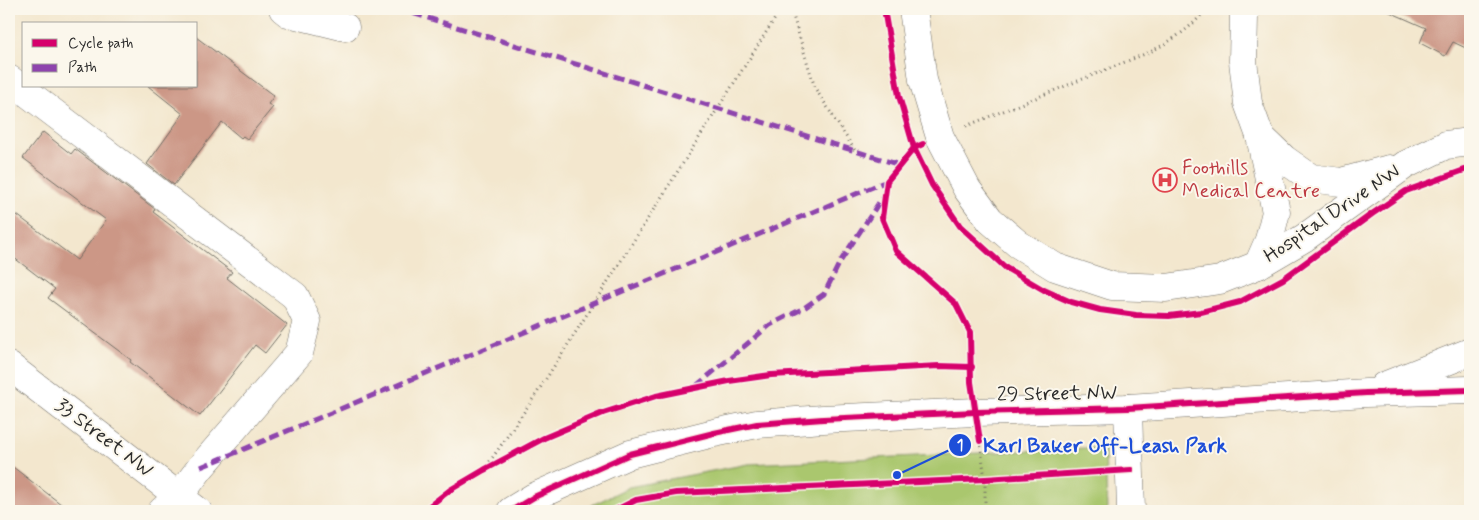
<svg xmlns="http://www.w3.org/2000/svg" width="1479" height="520" font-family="Mynerve,sans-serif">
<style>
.green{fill:#aac76e;stroke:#6a794c}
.building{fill:#cc9786}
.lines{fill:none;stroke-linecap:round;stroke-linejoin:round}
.minor-casing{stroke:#716d64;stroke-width:29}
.path{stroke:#716d64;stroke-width:3;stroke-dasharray:1 4;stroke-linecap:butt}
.minor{stroke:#fff;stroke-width:28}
.quiet{stroke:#8e44ad;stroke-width:5;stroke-dasharray:10 5;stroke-linecap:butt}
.cycleway-casing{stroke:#fbf7ec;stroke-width:9}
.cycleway{stroke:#d6006c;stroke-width:6}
.labels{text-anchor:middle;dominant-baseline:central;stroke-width:4;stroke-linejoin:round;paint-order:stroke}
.health-label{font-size:20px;fill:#be3a42;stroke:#fbf7ec;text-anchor:start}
.street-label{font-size:20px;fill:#2b2b2b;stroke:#fbf7ec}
.leader{fill:none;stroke:#1d4ed8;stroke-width:2}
.callout-dot{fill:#1d4ed8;stroke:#fbf7ec;stroke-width:2}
.mark-label{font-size:15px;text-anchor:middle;font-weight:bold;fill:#fff}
.callout-label{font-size:21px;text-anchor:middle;font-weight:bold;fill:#1d4ed8;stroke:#fbf7ec;stroke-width:4;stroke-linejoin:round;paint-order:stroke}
</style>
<rect width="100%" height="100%" fill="#fbf7ec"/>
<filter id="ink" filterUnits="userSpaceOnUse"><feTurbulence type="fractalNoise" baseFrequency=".02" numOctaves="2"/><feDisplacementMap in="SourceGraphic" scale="10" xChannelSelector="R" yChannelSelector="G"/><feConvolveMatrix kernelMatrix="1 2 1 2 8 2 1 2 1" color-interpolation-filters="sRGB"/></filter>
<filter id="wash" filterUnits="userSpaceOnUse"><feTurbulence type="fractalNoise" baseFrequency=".0096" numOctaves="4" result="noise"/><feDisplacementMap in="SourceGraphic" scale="20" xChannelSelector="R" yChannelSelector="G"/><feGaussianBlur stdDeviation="1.12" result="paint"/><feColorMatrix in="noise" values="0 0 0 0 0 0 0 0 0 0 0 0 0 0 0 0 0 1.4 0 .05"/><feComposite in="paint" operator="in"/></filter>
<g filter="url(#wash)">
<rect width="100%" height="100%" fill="#f3e7ce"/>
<polygon class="green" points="1105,447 1107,511 580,511 629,487 748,464"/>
<g id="blocks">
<g class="building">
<polygon points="1383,9 1470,9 1470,50 1453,42 1445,56 1420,43 1426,28"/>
<polygon points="196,37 274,96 268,104 273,107 247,139 243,136 241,138 222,122 174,185 147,164 183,114 148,86 196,86"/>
<polygon points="43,132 71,154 75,149 155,209 153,212 232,272 227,278 287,325 265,353 255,345 200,416 130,362 131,360 48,298 55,289 9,254 9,209 77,260 106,220 23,158"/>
<polygon points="9,464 70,511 9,511"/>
</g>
</g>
</g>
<g filter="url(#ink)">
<use href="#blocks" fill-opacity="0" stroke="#716d64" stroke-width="1"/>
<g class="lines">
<g class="minor-casing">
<g id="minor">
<polyline points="283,9 288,13 345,27"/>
<polyline points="913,9 923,80 940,137 967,189 990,220 1018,244 1055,267 1112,286 1166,288 1220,280 1258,265 1304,238 1405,165 1446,145 1470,142"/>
<polyline points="1246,9 1244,16 1243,61 1248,103 1260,136 1276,212 1269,240 1258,265"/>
<polyline points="9,79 295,296 307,321 299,353 201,467 179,496 162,511"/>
<polyline points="1260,136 1284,159 1311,178 1341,182 1389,169"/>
<polyline points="9,366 198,511"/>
<polyline points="1384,386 1470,352"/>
<polyline points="1128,408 1131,511"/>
<polyline points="511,511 534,497 630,454 714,433 757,424 823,419 976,412 1128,408 1366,393 1470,390"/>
</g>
</g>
<g class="path">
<polyline points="791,9 815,88 856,152"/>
<path d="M966 126 1150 52C1171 41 1192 28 1206 9"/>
<polyline points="980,441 985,479 985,511"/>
<polyline points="484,470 537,393 781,9"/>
</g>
<use href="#minor" class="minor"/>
<g class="quiet">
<polyline points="399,9 900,165"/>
<polyline points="696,386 770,325 804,308 824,294 840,262 882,198"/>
<polyline points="201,467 887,181"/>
</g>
<g class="cycleway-casing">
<g id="cycleway">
<polyline points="884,9 899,96 914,148 932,185 960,226 1006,268 1044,290 1071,302 1100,310 1136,315 1169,316 1201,312 1240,302 1283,279 1372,214 1406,191 1470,168"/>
<polyline points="923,144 914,148 887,181 882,218 896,251 956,304 970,332 971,382 980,441"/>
<polyline points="423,511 450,490 484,470 544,438 603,413 656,396 729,381 771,375 939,366 972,367"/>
<polyline points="511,511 534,497 630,454 714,433 757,424 823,419 976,412 1128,408 1366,393 1470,390"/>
<polyline points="614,511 636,500 676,493 985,479 1131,470"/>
</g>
</g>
<use href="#cycleway" class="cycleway"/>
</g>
</g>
<defs>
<g id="hospital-ring" transform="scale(1.25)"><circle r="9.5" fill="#fbf7ec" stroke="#e0444e" stroke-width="1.5"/><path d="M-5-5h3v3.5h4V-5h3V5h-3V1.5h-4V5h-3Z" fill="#e0444e"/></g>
</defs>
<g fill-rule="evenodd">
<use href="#hospital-ring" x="1165" y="180"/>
</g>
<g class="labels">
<g class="health-label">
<text x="1182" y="168">Foothills<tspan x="1182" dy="23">Medical Centre</tspan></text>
</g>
<g class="street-label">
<text transform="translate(1332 214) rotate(-34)">Hospital Drive NW</text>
<text transform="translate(1057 394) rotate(-1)">29 Street NW</text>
<text transform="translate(104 438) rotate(37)">33 Street NW</text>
</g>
</g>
<path class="leader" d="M897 475L960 445"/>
<g class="callout-dot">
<circle cx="897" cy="475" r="5"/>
<circle cx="960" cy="445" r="12"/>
</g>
<g class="mark-label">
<text x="960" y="450">1</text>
</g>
<g class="callout-label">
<text x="1105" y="452">Karl Baker Off-Leash Park</text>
</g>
<rect width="1479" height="520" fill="none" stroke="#fbf7ec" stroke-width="30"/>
<rect x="22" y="22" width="175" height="65" fill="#fbf7ec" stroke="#a8a59f"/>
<rect x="32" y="39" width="25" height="8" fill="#d6006c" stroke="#a8a59f"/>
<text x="68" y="48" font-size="15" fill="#2b2b2b">Cycle path</text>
<rect x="32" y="64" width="25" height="8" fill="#8e44ad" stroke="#a8a59f"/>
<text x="68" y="72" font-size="15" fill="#2b2b2b">Path</text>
</svg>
